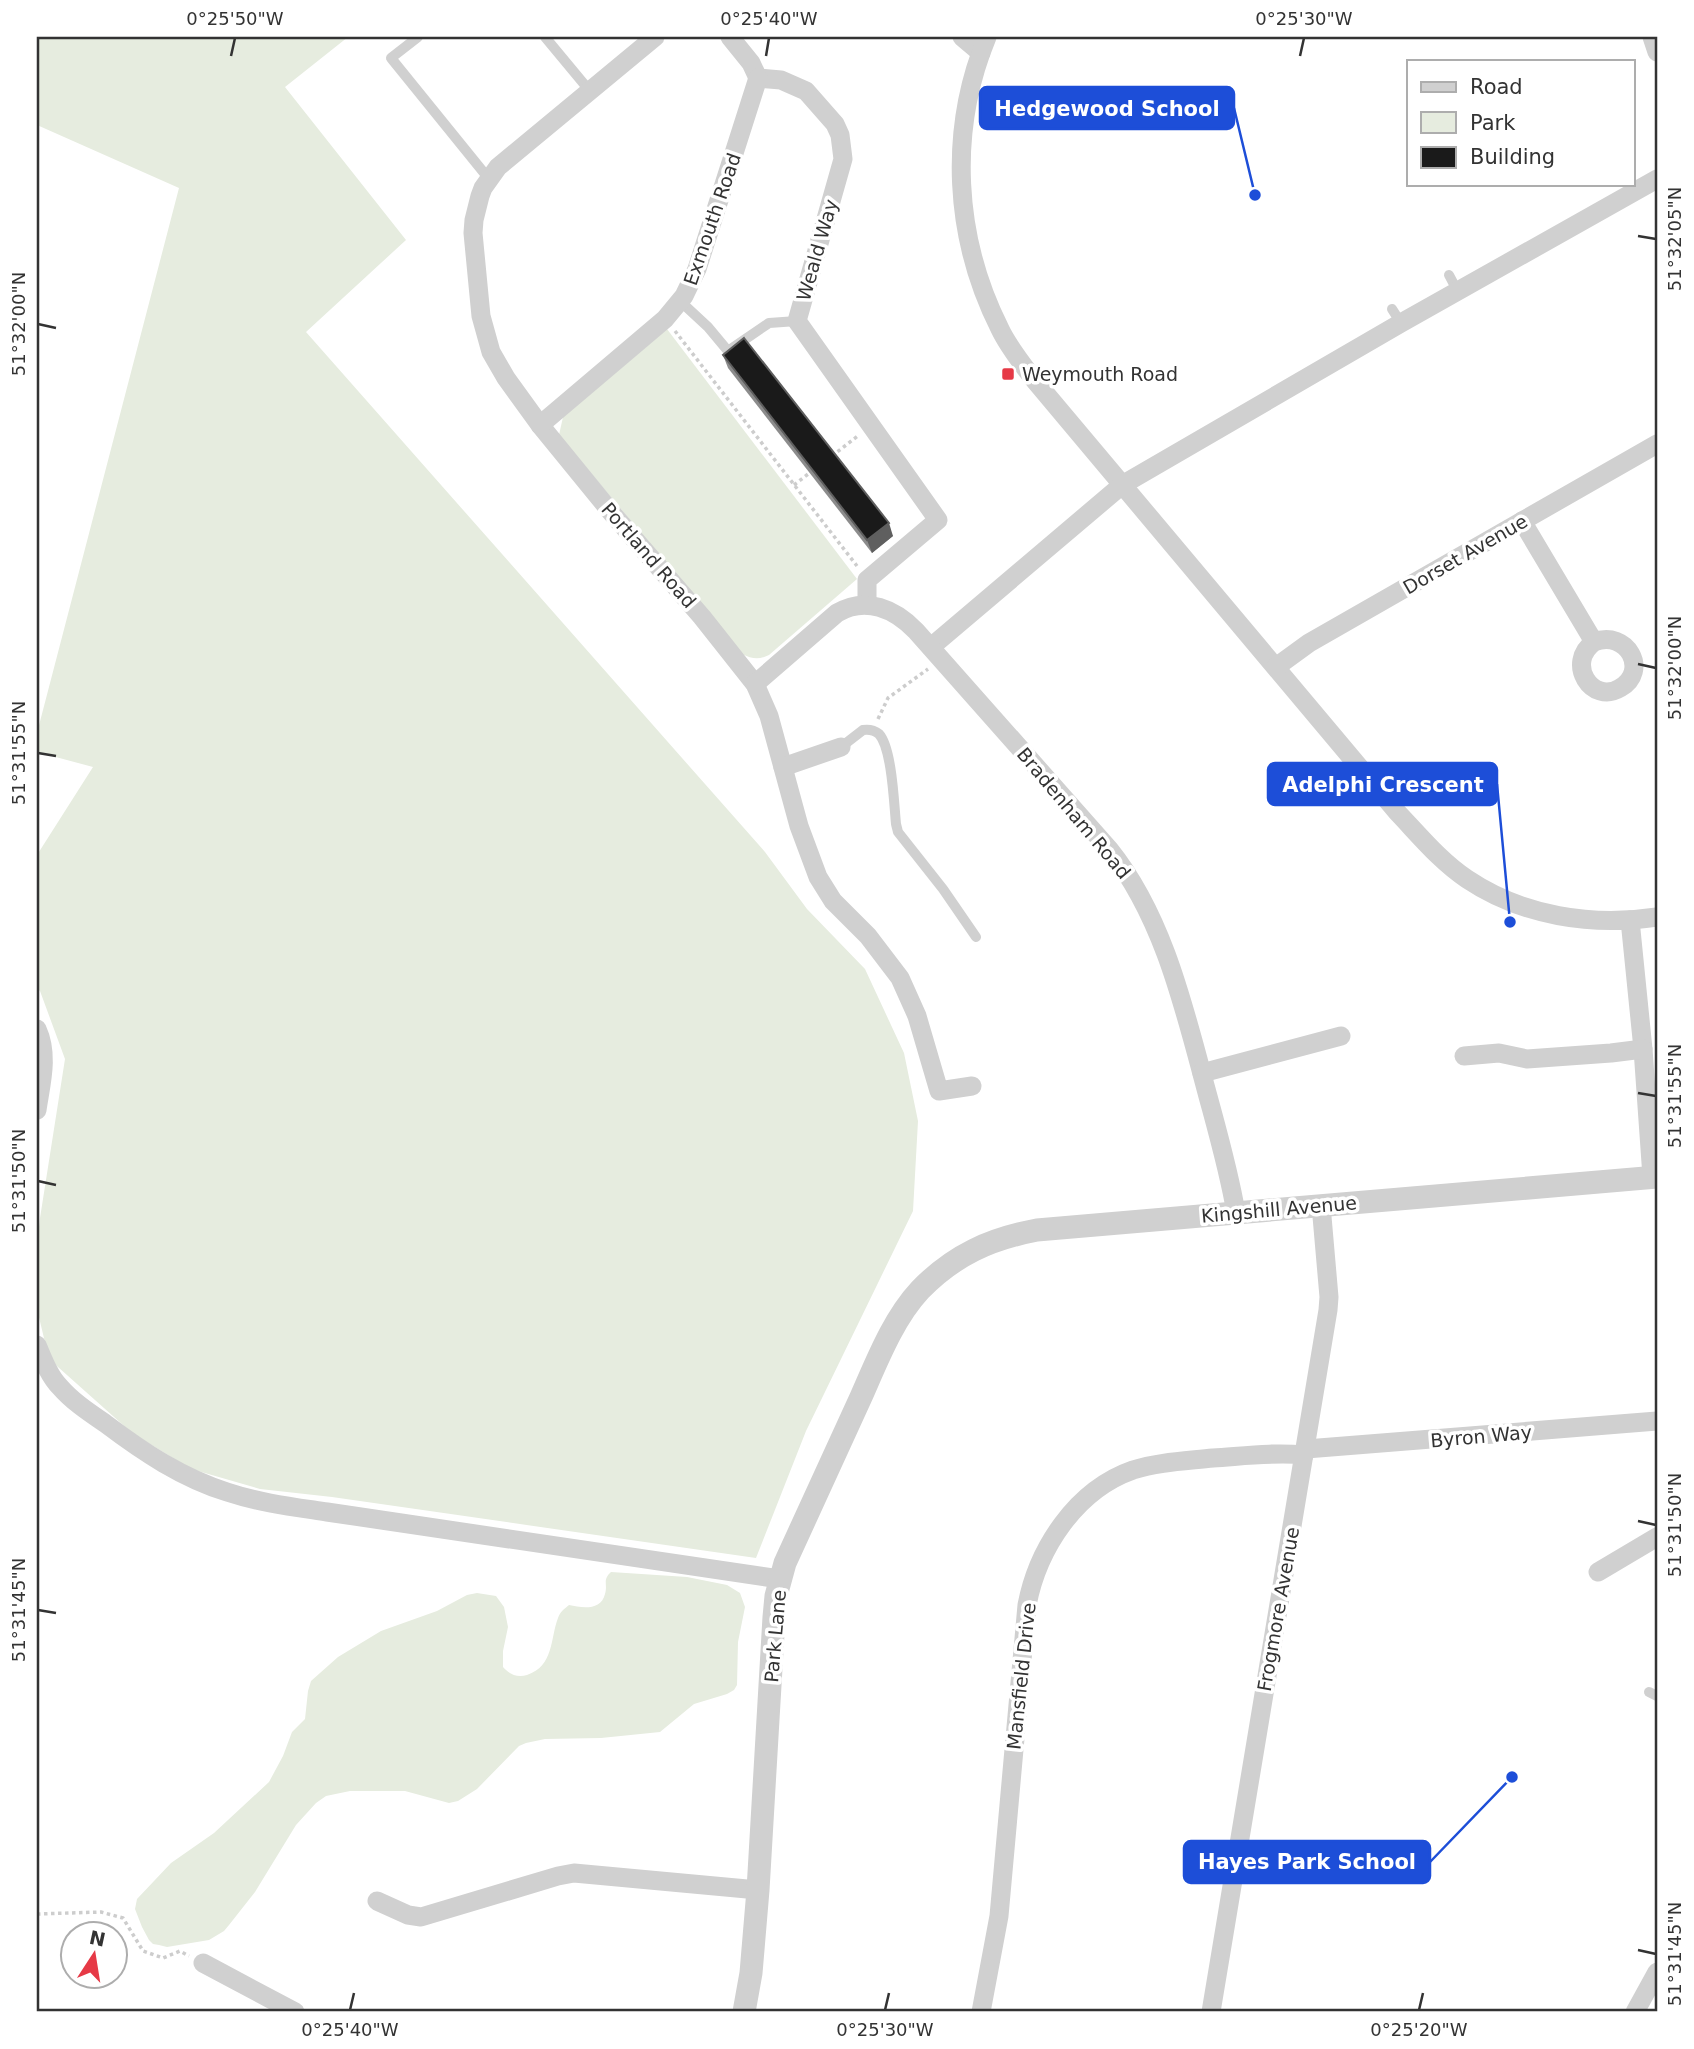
<svg xmlns="http://www.w3.org/2000/svg" width="1694" height="2049" font-family="'DejaVu Sans',sans-serif">
<style>
.green{fill:#e6ecdf}
.lines{fill:none;stroke-linecap:round;stroke-linejoin:round}
.path{stroke:#cdcdcd;stroke-width:3.5;stroke-dasharray:3.5 3.5;stroke-linecap:butt}
.service{stroke:#d0d0d0;stroke-width:10}
.minor{stroke:#d0d0d0;stroke-width:19}
.tertiary{stroke:#d0d0d0;stroke-width:23}
.wall{fill:#8c8c8c}
.shaded-wall{fill:#5f5f5f}
.building{fill:#1a1a1a;stroke:#5f5f5f;stroke-width:2}
.ticks{fill:none;stroke:#333;stroke-width:2.5}
.poi-dot{fill:#e63946;stroke:#fff;stroke-width:2.5}
.labels{text-anchor:middle;dominant-baseline:central;stroke-width:7;stroke-linejoin:round;paint-order:stroke}
.street-label{font-size:19px;fill:#333;stroke:#fff}
.poi-label{font-size:19px;fill:#333;stroke:#fff;text-anchor:start}
.leader{fill:none;stroke:#1d4ed8;stroke-width:2.5}
.callout-dot{fill:#1d4ed8;stroke:#fff;stroke-width:2.5}
.callout{fill:#1d4ed8;stroke:#1d4ed8;stroke-width:2.5}
.callout-label{font-size:21px;text-anchor:middle;font-weight:bold;fill:#fff}
.neatline{fill:none;stroke:#333;stroke-width:2.5}
.ticks-label{font-size:18px;text-anchor:middle;fill:#333}
</style>
<rect width="100%" height="100%" fill="#fff"/>
<g class="green">
<polygon points="37,37 348,37 285,87 406,240 306,332 765,852 807,909 865,969 904,1053 918,1121 913,1211 806,1431 756,1558 332,1497 260,1489 191,1469 132,1433 49,1359 37,1309 37,1245 40,1218 65,1059 40,991 37,989 37,855 93,767 37,752 37,733 179,188 37,125"/>
<path d="M667 329 857 579 769 655C759 660 752 659 742 654L559 435 563 417Z"/>
<path d="M611 1572 687 1577 727 1585 740 1593 745 1607 738 1642 737 1685 734 1690 727 1694 694 1704 660 1732 601 1738 545 1739 526 1743 519 1746 477 1789 458 1801 449 1803 405 1791H350L326 1796 316 1803 296 1825 255 1892 229 1925 224 1931 209 1940 167 1947 159 1945 153 1944 149 1940 142 1927 135 1909 137 1899 171 1863 214 1833 269 1782 283 1756 292 1732 305 1719 308 1691 311 1681 338 1657 381 1631 437 1611 467 1595 477 1593 496 1596 504 1607 508 1627 503 1651V1667C509 1674 517 1678 527 1675 554 1666 550 1639 558 1618 560 1612 564 1609 569 1605 582 1608 601 1611 605 1594 608 1584 602 1580 611 1572Z"/>
</g>
<g class="lines">
<g class="path">
<polyline points="675,331 857,566"/>
<polyline points="832,456 859,435"/>
<polyline points="794,485 812,471"/>
<polyline points="878,719 888,698 928,669"/>
<polyline points="37,1914 101,1912 123,1918 143,1951 163,1958 180,1951 189,1956"/>
</g>
<g class="service">
<polyline points="418,37 391,58 489,179"/>
<polyline points="545,37 589,90"/>
<polyline points="1449,275 1458,292"/>
<polyline points="680,301 708,327 728,351 769,323 797,321"/>
<polyline points="1392,309 1401,323"/>
<path d="M841 747 863 730C869 729 874 730 879 734 892 748 894 804 896 824L898 832 943 889 976 937"/>
<polyline points="1649,1692 1657,1696"/>
</g>
<g class="minor">
<polyline points="655,37 498,167 483,188 480,196 474,220 473,233 481,316 491,352 506,378 540,425 611,512 702,617 755,684 769,716 799,826 818,877 833,901 868,936 900,978 917,1016 939,1091 972,1086"/>
<polyline points="730,37 751,63 758,78 781,80 806,91 835,124 840,135 843,159 797,321 938,520 867,580 867,605"/>
<polyline points="962,37 981,53"/>
<path d="M987 37C948 131 954 238 1000 329 1009 348 1023 365 1036 382L1397 812C1419 835 1440 861 1467 879 1522 916 1592 927 1657 917"/>
<polyline points="1652,37 1657,52"/>
<polyline points="540,425 665,319 684,296 697,269 758,78"/>
<path d="M1522 521 1594 642C1627 629 1650 671 1620 688 1592 705 1565 663 1594 642"/>
<polyline points="931,647 1122,485 1401,323 1657,179"/>
<polyline points="1276,667 1309,643 1657,444"/>
<path d="M755 684 837 613C866 596 895 609 916 631L1109 849C1163 916 1184 1007 1206 1089 1217 1130 1229 1171 1236 1213"/>
<polyline points="783,767 841,747"/>
<polyline points="1630,920 1643,1049 1652,1177"/>
<path d="M37 1029C49 1055 41 1083 37 1110"/>
<polyline points="1464,1056 1499,1053 1527,1059 1611,1053 1643,1049"/>
<polyline points="1202,1073 1341,1036"/>
<path d="M37 1345C43 1359 49 1376 60 1387 73 1402 90 1413 106 1424 143 1452 182 1478 227 1492 260 1503 294 1507 327 1512L780 1579"/>
<polyline points="1306,1449 1657,1421"/>
<polyline points="1598,1572 1657,1537"/>
<polyline points="377,1901 408,1915 421,1917 558,1876 574,1873 758,1890"/>
<polyline points="203,1963 295,2012"/>
<path d="M981 2012 999 1916 1027 1605C1038 1548 1076 1490 1133 1470 1158 1462 1186 1461 1213 1458 1244 1456 1274 1452 1304 1455"/>
<polyline points="1211,2012 1328,1310 1329,1297 1321,1205"/>
<polyline points="1635,2012 1657,1972"/>
</g>
<path class="tertiary" d="M744 2012 751 1973 758 1890 774 1617 776 1596 785 1563C810 1508 836 1452 861 1397 877 1361 893 1319 920 1290 954 1255 990 1239 1037 1230L1657 1177"/>
</g>
<polygon class="wall" points="723,355 893,536 872,553 728,368"/>
<polygon class="shaded-wall" points="889,523 893,536 872,553 867,540"/>
<polygon class="building" points="744,338 889,523 867,540 723,355"/>
<path class="ticks" d="M231 56 235 38M766 56 769 38M1300 56 1304 38M1638 236 1656 239M38 324 56 328M1638 664 1656 668M38 753 56 756M1638 1093 1656 1096M38 1181 56 1185M1638 1521 1656 1525M38 1610 56 1613M1638 1950 1656 1954M350 2010 354 1993M885 2010 889 1993M1419 2010 1423 1993"/>
<rect class="poi-dot" x="1001" y="367" width="14" height="14" rx="3.5"/>
<g class="labels">
<g class="street-label">
<text transform="translate(712 219) rotate(-71)">Exmouth Road</text>
<text transform="translate(817 250) rotate(-74)">Weald Way</text>
<text transform="translate(1465 554) rotate(-30)">Dorset Avenue</text>
<text transform="translate(649 555) rotate(49)">Portland Road</text>
<text transform="translate(1074 813) rotate(50)">Bradenham Road</text>
<text transform="translate(1279 1209) rotate(-5)">Kingshill Avenue</text>
<text transform="translate(1481 1436) rotate(-5)">Byron Way</text>
<text transform="translate(1278 1609) rotate(-80)">Frogmore Avenue</text>
<text transform="translate(775 1636) rotate(-85)">Park Lane</text>
<text transform="translate(1021 1676) rotate(-84)">Mansfield Drive</text>
</g>
<g class="poi-label">
<text x="1022" y="374">Weymouth Road</text>
</g>
</g>
<path class="leader" d="M1255 195L1234 108M1510 922L1497 784M1512 1777L1430 1862"/>
<g class="callout-dot">
<circle cx="1255" cy="195" r="7"/>
<circle cx="1510" cy="922" r="7"/>
<circle cx="1512" cy="1777" r="7"/>
</g>
<g class="callout">
<rect x="980" y="87" width="254" height="42" rx="7"/>
<rect x="1268" y="763" width="229" height="42" rx="7"/>
<rect x="1184" y="1841" width="246" height="42" rx="7"/>
</g>
<g class="callout-label">
<text x="1107" y="116">Hedgewood School</text>
<text x="1383" y="792">Adelphi Crescent</text>
<text x="1307" y="1869">Hayes Park School</text>
</g>
<rect width="1694" height="2049" fill="none" stroke="#ffffff" stroke-width="77"/>
<rect x="1407" y="60" width="228" height="126" fill="#ffffff" stroke="#adadad" stroke-width="2"/>
<rect x="1421" y="82" width="35" height="10" fill="#d0d0d0" stroke="#adadad" stroke-width="2"/>
<text x="1470" y="94" font-size="21" fill="#333333">Road</text>
<rect x="1421" y="112" width="35" height="21" fill="#e6ecdf" stroke="#adadad" stroke-width="2"/>
<text x="1470" y="130" font-size="21" fill="#333333">Park</text>
<rect x="1421" y="147" width="35" height="21" fill="#1a1a1a" stroke="#adadad" stroke-width="2"/>
<text x="1470" y="164" font-size="21" fill="#333333">Building</text>
<g transform="translate(94 1955) rotate(12)"><circle r="33" fill="#ffffff" stroke="#adadad" stroke-width="2"/>
<path d="M0-5L12 26L0 18L-12 26Z" fill="#e63946"/>
<text y="-10" font-size="19" font-weight="bold" text-anchor="middle" fill="#333333">N</text>
</g>
<rect x="38" y="38" width="1618" height="1972" class="neatline"/>
<g class="ticks-label">
<text x="235" y="25">0°25'50"W</text>
<text x="769" y="25">0°25'40"W</text>
<text x="1304" y="25">0°25'30"W</text>
<text transform="translate(1675 239) rotate(-90)" y="6">51°32'05"N</text>
<text transform="translate(19 324) rotate(-90)" y="6">51°32'00"N</text>
<text transform="translate(1675 668) rotate(-90)" y="6">51°32'00"N</text>
<text transform="translate(19 753) rotate(-90)" y="6">51°31'55"N</text>
<text transform="translate(1675 1096) rotate(-90)" y="6">51°31'55"N</text>
<text transform="translate(19 1181) rotate(-90)" y="6">51°31'50"N</text>
<text transform="translate(1675 1525) rotate(-90)" y="6">51°31'50"N</text>
<text transform="translate(19 1610) rotate(-90)" y="6">51°31'45"N</text>
<text transform="translate(1675 1954) rotate(-90)" y="6">51°31'45"N</text>
<text x="350" y="2036">0°25'40"W</text>
<text x="885" y="2036">0°25'30"W</text>
<text x="1419" y="2036">0°25'20"W</text>
</g>
</svg>
